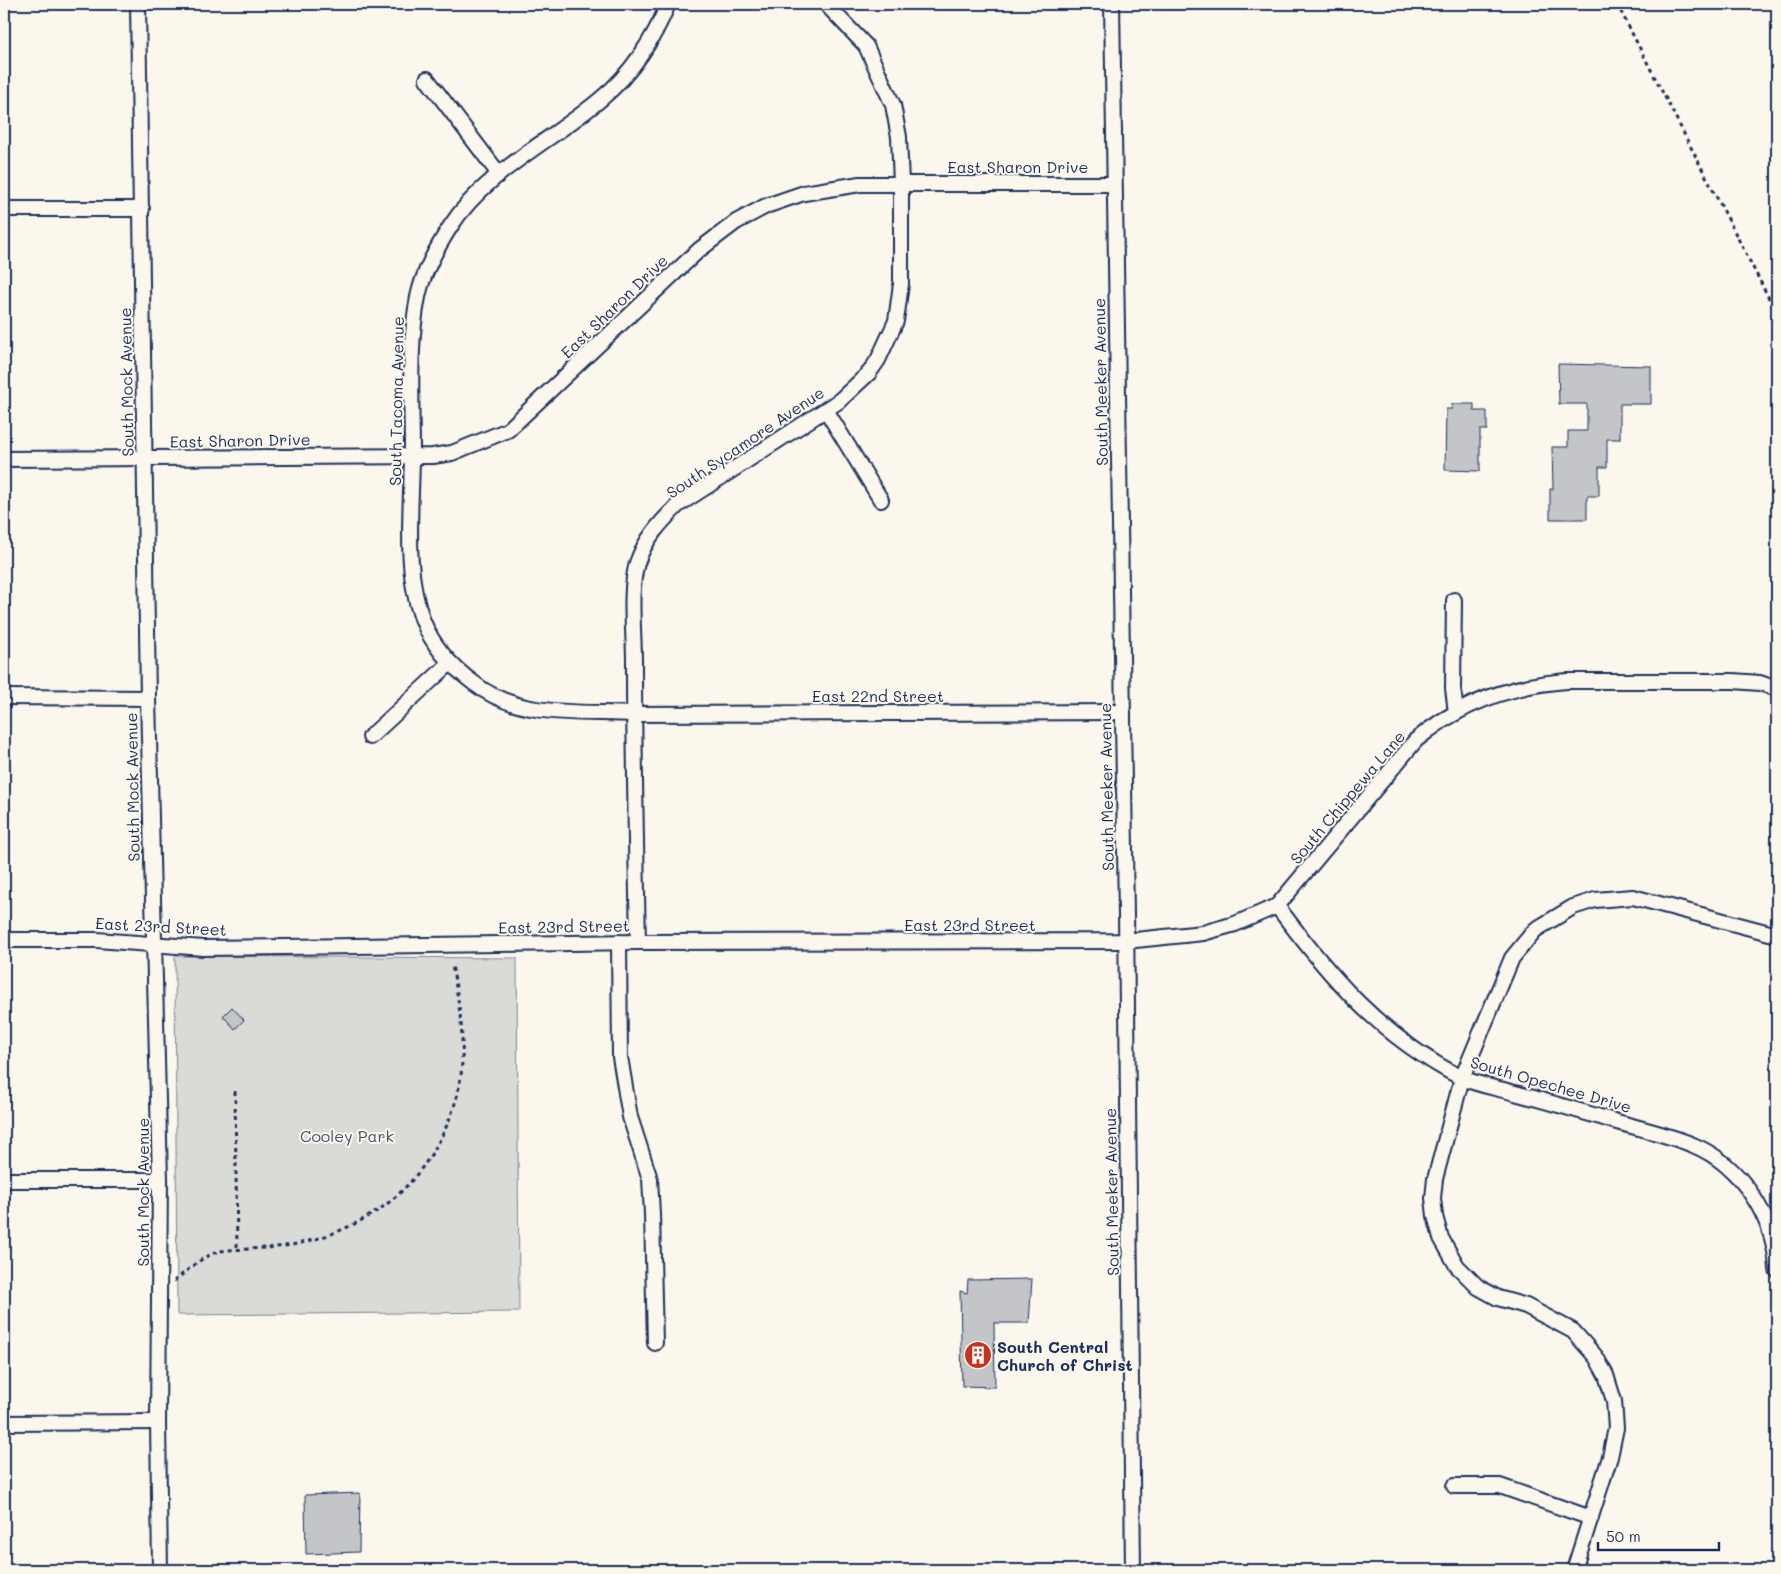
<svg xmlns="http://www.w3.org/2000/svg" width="1781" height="1574" font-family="Mali,sans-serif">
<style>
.green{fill:#dadad7;stroke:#7a849a}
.building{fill:#c3c5c9;stroke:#1b2f5e}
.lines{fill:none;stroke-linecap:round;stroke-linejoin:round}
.minor-casing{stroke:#1b2f5e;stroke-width:18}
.path{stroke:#1b2f5e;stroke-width:3;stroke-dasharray:4 4;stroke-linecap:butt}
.minor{stroke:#fbf7ec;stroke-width:14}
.labels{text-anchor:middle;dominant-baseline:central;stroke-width:4;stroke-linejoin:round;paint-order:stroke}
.street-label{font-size:16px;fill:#1b2f5e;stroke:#fbf7ec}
.park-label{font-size:16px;fill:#415176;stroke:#fbf7ec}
.poi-label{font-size:16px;font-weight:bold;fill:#1b2f5e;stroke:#fbf7ec;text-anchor:start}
</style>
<rect width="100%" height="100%" fill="#fbf7ec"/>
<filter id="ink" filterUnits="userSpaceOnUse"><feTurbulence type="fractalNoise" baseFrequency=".02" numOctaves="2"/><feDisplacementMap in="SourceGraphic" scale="10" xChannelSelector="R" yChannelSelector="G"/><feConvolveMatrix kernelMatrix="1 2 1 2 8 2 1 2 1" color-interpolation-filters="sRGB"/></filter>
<g filter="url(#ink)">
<polygon class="green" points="175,956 517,958 519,1312 177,1315"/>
<g class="building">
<polygon points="1558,364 1651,366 1651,404 1620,404 1620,439 1607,439 1607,467 1599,467 1599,496 1587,496 1587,519 1550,519 1550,489 1553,489 1552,447 1568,447 1568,431 1587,431 1587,404 1559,404"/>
<polygon points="1452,404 1474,404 1474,411 1487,411 1487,430 1480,430 1480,471 1445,470 1446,409 1452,409"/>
<polygon points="232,1007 244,1020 235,1029 223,1016"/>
<polygon points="1032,1279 1029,1323 994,1323 995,1387 962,1386 960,1291 967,1293 968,1280"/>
<polygon points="360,1493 359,1552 306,1554 305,1495"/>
</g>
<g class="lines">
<g class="minor-casing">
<g id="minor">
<polyline points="138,4 148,698 160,1180 158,1422 160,1570"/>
<path d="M668 4C654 39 631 74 602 98 552 141 487 170 450 227 437 248 423 272 418 297 408 348 412 401 412 452 412 506 403 571 423 621 433 647 453 668 475 684 520 719 581 711 634 714L1123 712"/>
<polyline points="1112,4 1126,914 1133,1570"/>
<polyline points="427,79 499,174"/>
<polyline points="4,209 142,209"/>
<polyline points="826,410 881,500"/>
<polyline points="4,459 433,456 452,453 508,430 699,250 736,222 766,206 804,193 860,184 1114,184"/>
<polyline points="1454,600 1453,688 1456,713"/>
<polyline points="4,697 148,698"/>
<polyline points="370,737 450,663"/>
<path d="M1277 906C1330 977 1380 1036 1460 1077 1477 1085 1497 1088 1515 1093 1549 1102 1583 1112 1617 1122 1642 1129 1669 1135 1693 1145 1742 1165 1775 1219 1777 1270"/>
<path d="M4 940H97L204 948 638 942 1126 941 1203 933 1235 924 1277 906 1416 740C1460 703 1511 685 1567 681H1733L1760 683 1777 689"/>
<polyline points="619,942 620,1057 630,1117 650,1179 652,1214 655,1343"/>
<path d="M638 942C636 849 634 755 634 661 634 632 629 590 637 563 645 539 661 522 678 505L839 401 869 373 878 360 896 321 901 284V183L899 137 893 105 866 46 826 4"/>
<polyline points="4,1180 160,1180"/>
<polyline points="4,1423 158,1422"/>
<polyline points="1454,1486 1500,1486 1591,1518"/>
<polyline points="1574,1570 1610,1457 1616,1428 1614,1401 1606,1375 1596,1357 1573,1331 1526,1306 1498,1298 1478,1287 1457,1266 1441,1238 1435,1216 1433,1198 1435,1179 1462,1078 1512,958 1535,930 1573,907 1595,900 1633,897 1777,935"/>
</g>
</g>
<g class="path">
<polyline points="1617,4 1777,314"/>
<polyline points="235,1091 237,1250"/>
<path d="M174 1281C187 1271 199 1259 214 1253 224 1249 237 1250 248 1249 267 1248 286 1247 305 1242 329 1236 353 1226 374 1213 419 1185 455 1127 461 1075 465 1037 459 1002 452 965"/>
</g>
<use href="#minor" class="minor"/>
</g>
</g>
<defs>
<g id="building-disc" transform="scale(1.4375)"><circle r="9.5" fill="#c8321e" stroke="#fbf7ec"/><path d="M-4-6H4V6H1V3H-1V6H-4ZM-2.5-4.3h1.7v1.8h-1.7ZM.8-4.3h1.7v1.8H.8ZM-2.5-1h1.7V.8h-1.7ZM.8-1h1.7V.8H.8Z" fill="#fff"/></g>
</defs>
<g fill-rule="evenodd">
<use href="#building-disc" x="978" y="1355"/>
</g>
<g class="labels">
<g class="street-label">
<text x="1018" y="166">East Sharon Drive</text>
<text transform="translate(614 306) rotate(-44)">East Sharon Drive</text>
<text transform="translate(126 382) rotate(-91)">South Mock Avenue</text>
<text transform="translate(1100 382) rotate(-91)">South Meeker Avenue</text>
<text transform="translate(396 401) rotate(-89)">South Tacoma Avenue</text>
<text transform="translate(240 440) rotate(-1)">East Sharon Drive</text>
<text transform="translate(745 442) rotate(-34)">South Sycamore Avenue</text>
<text x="878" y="695">East 22nd Street</text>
<text transform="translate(132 787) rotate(-91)">South Mock Avenue</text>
<text transform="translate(1106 787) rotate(-91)">South Meeker Avenue</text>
<text transform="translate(1347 797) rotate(-50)">South Chippewa Lane</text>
<text x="970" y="924">East 23rd Street</text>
<text transform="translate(161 926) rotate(3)">East 23rd Street</text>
<text transform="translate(564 926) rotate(-1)">East 23rd Street</text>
<text transform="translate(1551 1084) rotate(16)">South Opechee Drive</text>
<text transform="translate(142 1192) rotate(-90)">South Mock Avenue</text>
<text transform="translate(1111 1192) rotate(-91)">South Meeker Avenue</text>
</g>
<g class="park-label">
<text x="347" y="1135">Cooley Park</text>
</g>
<g class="poi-label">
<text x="997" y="1346">South Central<tspan x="997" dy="18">Church of Christ</tspan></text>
</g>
</g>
<rect width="1781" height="1574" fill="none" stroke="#fbf7ec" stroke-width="20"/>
<rect x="10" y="10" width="1761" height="1554" fill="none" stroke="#1b2f5e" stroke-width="2" filter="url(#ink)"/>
<path d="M1598 1542v8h121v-8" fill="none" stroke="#1b2f5e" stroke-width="2.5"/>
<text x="1606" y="1542" font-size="15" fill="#1b2f5e" stroke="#fbf7ec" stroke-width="4" paint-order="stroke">50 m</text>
</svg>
